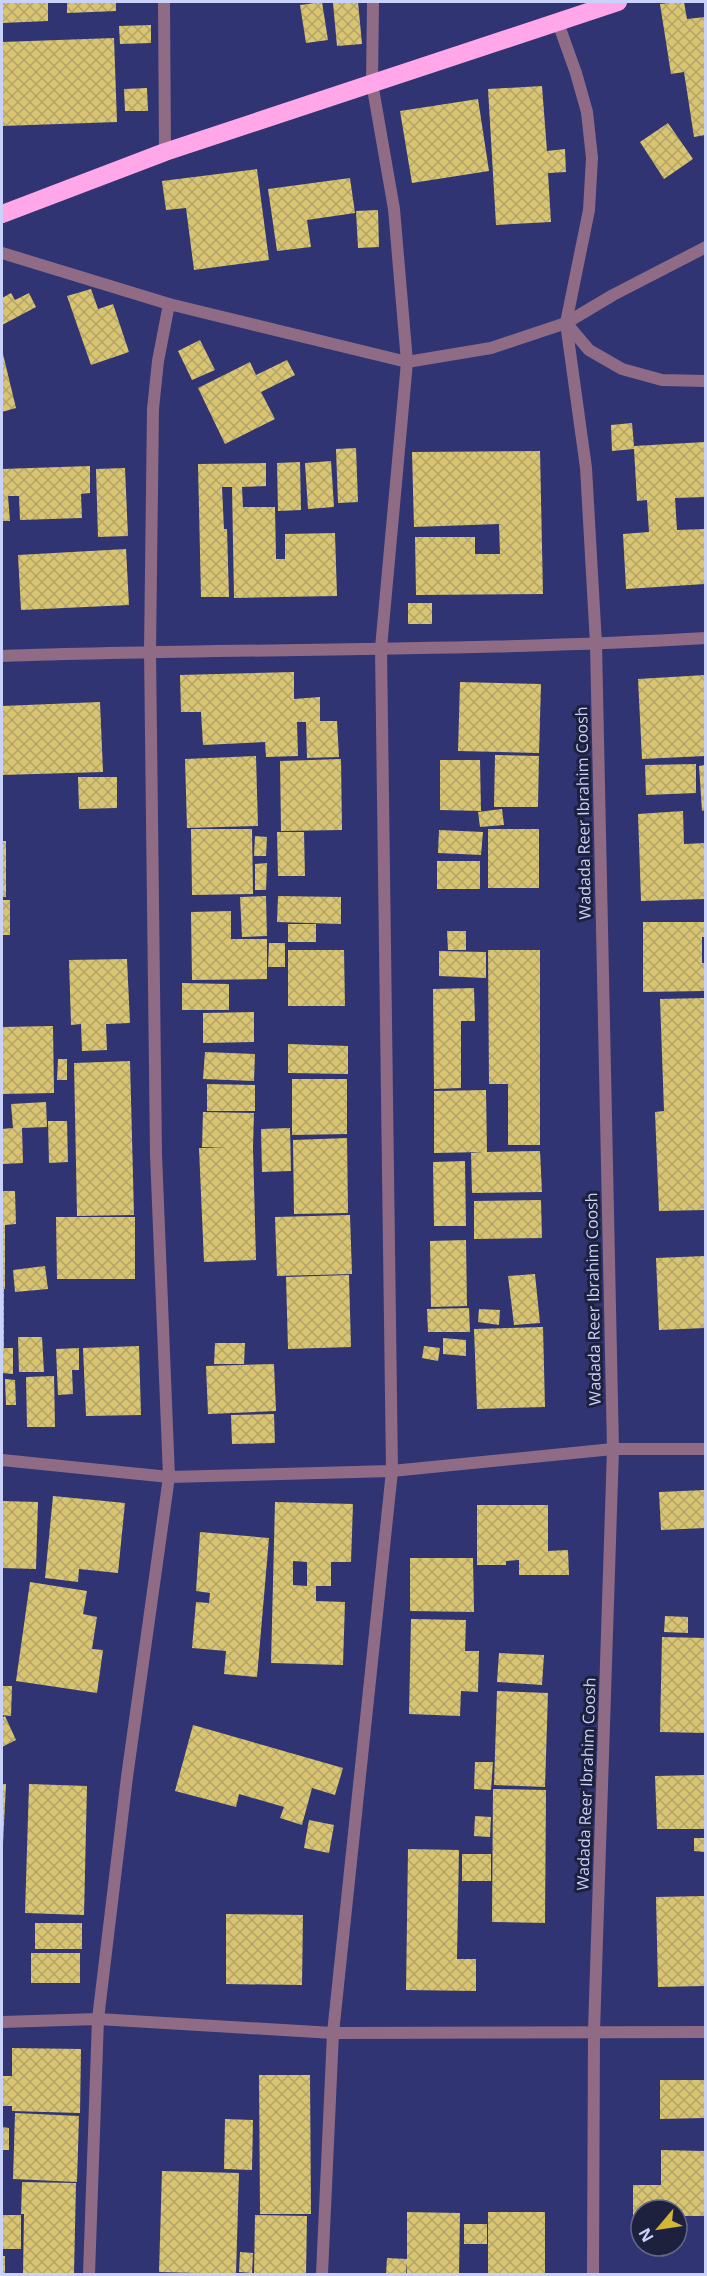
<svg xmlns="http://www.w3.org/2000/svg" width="707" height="2276" font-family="'Open Sans',sans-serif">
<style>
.building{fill:url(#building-cross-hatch);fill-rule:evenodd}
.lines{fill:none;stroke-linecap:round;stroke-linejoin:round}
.street{stroke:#8f6b85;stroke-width:12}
.highway{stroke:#ffa7e8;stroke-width:18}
.labels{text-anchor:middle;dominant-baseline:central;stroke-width:6;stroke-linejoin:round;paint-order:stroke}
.street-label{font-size:16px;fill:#cbd2f9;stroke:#1d213d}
</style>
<defs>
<pattern id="building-cross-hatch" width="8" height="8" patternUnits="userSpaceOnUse" patternTransform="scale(1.5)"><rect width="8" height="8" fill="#d9c571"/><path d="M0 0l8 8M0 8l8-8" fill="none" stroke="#b2a468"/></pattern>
</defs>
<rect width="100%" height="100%" fill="#303473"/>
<g class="building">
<polygon points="2,2 48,2 48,21 2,23"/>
<polygon points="67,2 116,2 116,11 67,13"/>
<polygon points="322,2 328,40 306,43 300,5"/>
<polygon points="358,2 362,44 337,46 333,3"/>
<polygon points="677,2 684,2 687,19 705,17 705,135 694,137 684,72 671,74 660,4"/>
<polygon points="151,25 151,43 120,44 119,26"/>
<polygon points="114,38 117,122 2,126 2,42"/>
<polygon points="542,86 547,151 565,149 566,172 548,173 551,222 496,225 488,89"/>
<polygon points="147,88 148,111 125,111 124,89"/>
<polygon points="478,99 489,171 412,183 400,111"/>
<polygon points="668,123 693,159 664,179 640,142"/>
<polygon points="257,169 269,260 194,270 186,208 166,210 162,181"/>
<polygon points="350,178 355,213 307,220 311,247 277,251 268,189"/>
<polygon points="378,210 379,247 358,248 356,211"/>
<polygon points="91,289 98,309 113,304 129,352 91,365 67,296"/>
<polygon points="11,293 15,300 29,293 36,307 2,325 2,298"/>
<polygon points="200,340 215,370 192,380 178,351"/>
<polygon points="2,350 16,408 2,412"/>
<polygon points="287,360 295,375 261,392 275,419 225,444 198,388 250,362 256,375"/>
<polygon points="632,423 634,446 705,442 705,497 675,498 677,530 705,529 705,584 626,589 623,534 649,532 647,500 637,501 634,449 612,451 611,425"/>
<polygon points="356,448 358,502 338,503 336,449"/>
<polygon points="540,451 543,594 416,595 415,537 475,537 475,554 500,554 499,524 414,527 412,452"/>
<polygon points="331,461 334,507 308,509 305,463"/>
<polygon points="300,462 301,510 278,511 277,463"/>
<polygon points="266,463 266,486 242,487 243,507 275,507 276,559 285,559 285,534 335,533 337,596 234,598 232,487 222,487 224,529 227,529 229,597 201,597 198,464"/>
<polygon points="90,466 90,493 81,494 82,518 20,520 19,496 8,496 10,521 2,521 2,469"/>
<polygon points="125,468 128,536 98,537 96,469"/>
<polygon points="126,549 129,605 21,610 18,555"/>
<rect x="408" y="603" width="24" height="21"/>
<polygon points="294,672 294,699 320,697 320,721 337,721 339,757 307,758 306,722 297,722 298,756 266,757 265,742 203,745 201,712 181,712 180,675"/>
<polygon points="705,675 705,756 642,759 638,679"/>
<polygon points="460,682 541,684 539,753 458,751"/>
<polygon points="100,702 103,772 2,775 2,706"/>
<polygon points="495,755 539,756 538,807 494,807"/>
<polygon points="256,756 258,826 187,828 185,759"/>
<polygon points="341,759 342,830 281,831 280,761"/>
<polygon points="440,760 480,760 481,811 440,810"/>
<polygon points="696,764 696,793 646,795 645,765"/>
<polygon points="705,765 705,810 702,811 699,766"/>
<polygon points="78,777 117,777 117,808 79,809"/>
<polygon points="502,809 504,825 480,827 478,812"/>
<polygon points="683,811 684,844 705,843 705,899 641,901 638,814"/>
<polygon points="191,829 252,829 253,894 192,895"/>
<rect x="488" y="829" width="51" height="59"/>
<polygon points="439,830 483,832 481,855 438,853"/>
<polygon points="277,832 304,832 305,876 278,876"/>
<polygon points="255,836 267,837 266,856 254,856"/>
<rect x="2" y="841" width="4" height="56"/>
<rect x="437" y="861" width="43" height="28"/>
<polygon points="267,863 266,890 255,890 255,864"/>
<polygon points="266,896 267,936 242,937 240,897"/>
<polygon points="278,896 341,897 341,924 277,922"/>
<rect x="2" y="900" width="8" height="35"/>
<polygon points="231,911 231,939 267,939 267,979 192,980 191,912"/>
<polygon points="643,922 705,922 705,937 702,937 702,963 705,963 705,991 643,992"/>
<rect x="288" y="924" width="28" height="18"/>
<polygon points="447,931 466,931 466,950 448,950"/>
<polygon points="269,943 285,943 285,967 268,967"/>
<polygon points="288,950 344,950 345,1006 288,1006"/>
<polygon points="488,950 540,950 540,1145 508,1145 508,1084 489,1084"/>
<polygon points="439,951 486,952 486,978 439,976"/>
<polygon points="127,959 130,1023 106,1024 107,1050 82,1051 81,1024 71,1025 69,960"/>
<polygon points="182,983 229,984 229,1010 182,1010"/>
<polygon points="474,988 475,1021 461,1021 461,1088 434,1089 433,989"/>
<polygon points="705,998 705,1110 704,1110 705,1210 659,1211 655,1112 664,1111 660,999"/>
<polygon points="254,1012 254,1042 203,1043 203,1013"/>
<polygon points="53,1026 54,1093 2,1094 2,1027"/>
<polygon points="288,1044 348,1046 348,1074 288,1073"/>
<polygon points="205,1052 255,1054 254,1081 203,1079"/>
<polygon points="58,1059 67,1059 67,1080 57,1080"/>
<polygon points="130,1061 134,1215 77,1216 74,1063"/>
<polygon points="292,1079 347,1079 347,1134 292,1135"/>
<polygon points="207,1084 255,1085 255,1111 207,1111"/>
<polygon points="486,1090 487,1152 540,1151 542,1192 472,1193 471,1153 482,1152 434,1153 434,1091"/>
<polygon points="46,1102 47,1127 22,1128 23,1163 2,1164 2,1129 13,1128 11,1104"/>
<polygon points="203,1112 254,1113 253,1147 256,1260 204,1262 199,1148 226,1148 202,1147"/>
<polygon points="48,1121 67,1121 68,1162 49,1163"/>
<polygon points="290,1128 291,1171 262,1172 261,1129"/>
<polygon points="347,1138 348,1213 294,1214 293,1140"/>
<polygon points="465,1161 466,1226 434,1226 433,1162"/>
<polygon points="2,1191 15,1191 16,1224 5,1225 5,1289 4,1289 4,1348 13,1348 13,1374 2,1373"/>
<polygon points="541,1200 542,1238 474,1239 474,1201"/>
<polygon points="350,1215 352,1274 277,1276 275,1217"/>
<polygon points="56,1217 135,1217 135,1279 57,1279"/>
<polygon points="466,1240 467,1306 431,1307 430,1241"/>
<polygon points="705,1256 705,1328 659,1330 656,1258"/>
<polygon points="45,1266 48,1289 15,1292 13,1270"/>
<polygon points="535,1274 540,1323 514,1325 508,1276"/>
<polygon points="349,1275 351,1347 288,1349 286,1277"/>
<polygon points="469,1308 470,1332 428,1332 427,1309"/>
<polygon points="479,1309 500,1310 499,1325 478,1322"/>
<polygon points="543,1327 545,1407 477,1409 474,1329"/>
<polygon points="18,1337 42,1337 44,1372 19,1372"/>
<polygon points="443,1338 466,1340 466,1356 443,1354"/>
<polygon points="215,1343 245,1343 244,1364 214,1364"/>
<polygon points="139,1346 141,1415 86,1416 83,1348"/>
<polygon points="424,1346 440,1348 438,1361 422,1358"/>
<polygon points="79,1348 79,1370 72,1370 73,1394 58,1395 56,1349"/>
<polygon points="274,1364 276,1411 208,1414 206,1366"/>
<polygon points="54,1376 55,1427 27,1427 26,1377"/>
<polygon points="5,1379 15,1380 16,1405 6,1405"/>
<polygon points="274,1414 275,1443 232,1444 231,1415"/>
<polygon points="705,1490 705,1528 661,1530 659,1492"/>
<polygon points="53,1496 125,1503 118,1573 79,1569 78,1582 45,1578"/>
<polygon points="2,1501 38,1502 36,1569 2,1568"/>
<path d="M275 1502 353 1504 351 1562H331V1586H316V1601L345 1602 343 1665 271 1663ZM293 1561 307 1562V1586L293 1585Z"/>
<polygon points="477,1505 548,1505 548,1551 568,1550 569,1575 519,1575 519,1560 506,1561 506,1565 477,1565"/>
<polygon points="200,1532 269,1538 257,1677 224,1674 226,1651 192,1648 196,1602 209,1603 210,1593 196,1591"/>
<polygon points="410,1558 473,1558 474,1612 410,1611"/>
<polygon points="30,1582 87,1591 83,1614 97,1617 92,1649 103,1650 97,1693 16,1681"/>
<polygon points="665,1616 688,1617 688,1633 664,1632"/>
<polygon points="411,1619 466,1620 465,1651 479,1651 478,1692 461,1691 460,1716 409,1714"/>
<polygon points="662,1637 705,1638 705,1733 660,1732"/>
<polygon points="499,1653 544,1655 542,1685 497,1682"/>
<polygon points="2,1686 12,1686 11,1716 2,1715"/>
<polygon points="497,1691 548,1693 545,1787 494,1785"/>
<polygon points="5,1716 16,1740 2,1747 2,1718"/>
<polygon points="193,1725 343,1768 335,1795 312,1788 302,1825 280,1818 284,1807 239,1794 236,1807 175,1791"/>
<polygon points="475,1762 493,1762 491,1790 474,1789"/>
<polygon points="705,1775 705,1829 657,1829 655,1776"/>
<polygon points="2,1784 6,1784 3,1844 2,1844"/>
<polygon points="29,1784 87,1786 84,1915 25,1913"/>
<polygon points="493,1789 546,1790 545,1923 492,1922"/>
<polygon points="475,1816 491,1817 490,1837 474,1836"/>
<polygon points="309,1820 334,1825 329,1853 304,1848"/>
<polygon points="694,1838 705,1838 705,1852 694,1851"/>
<polygon points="408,1849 459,1850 457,1959 476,1959 476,1991 406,1990"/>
<rect x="462" y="1854" width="29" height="27"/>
<polygon points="705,1896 705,1986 658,1987 656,1897"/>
<polygon points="226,1914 303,1915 302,1985 226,1984"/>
<rect x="35" y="1923" width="47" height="26"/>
<rect x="31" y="1953" width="49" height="30"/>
<polygon points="12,2048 81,2049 80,2113 12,2111 12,2106 2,2106 2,2076 12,2076"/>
<polygon points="259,2075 310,2075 311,2214 260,2214"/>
<polygon points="660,2080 705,2080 705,2118 660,2119"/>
<polygon points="15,2113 79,2116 77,2182 13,2179"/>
<polygon points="225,2119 253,2120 252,2170 224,2169"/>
<polygon points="2,2127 9,2128 9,2150 2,2150"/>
<polygon points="661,2150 705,2151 705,2216 677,2216 677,2210 641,2210 641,2220 633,2220 633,2185 661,2185"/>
<polygon points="162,2171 239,2173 236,2274 159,2272"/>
<polygon points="22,2182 76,2183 74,2274 23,2274 24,2214 21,2214"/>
<polygon points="407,2212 460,2213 459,2274 407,2274 406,2262 406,2274 386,2274 387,2258 407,2259"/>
<rect x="488" y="2212" width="57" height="62"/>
<rect x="2" y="2215" width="19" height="34"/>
<polygon points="255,2215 307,2216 306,2274 254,2274"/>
<rect x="464" y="2224" width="23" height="20"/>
<polygon points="240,2252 253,2253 252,2273 239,2272"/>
<rect x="2" y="2256" width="3" height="18"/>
</g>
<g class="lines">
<g class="street">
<polyline points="164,2 165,152"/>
<polyline points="557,20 576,73 587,112 592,158 589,210 566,323 586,468 596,644 613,1449 594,2031 593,2274"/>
<polyline points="2,253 169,304 407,362 491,348 566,323 613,295 706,247"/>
<polyline points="567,324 589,350 622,369 662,380 706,381"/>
<path d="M2 656C236 648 471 652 706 638"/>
<polyline points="2,1460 169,1477 392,1471 613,1449 706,1449"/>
<polyline points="2,2022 98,2019 333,2033 706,2032"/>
<polyline points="89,2274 98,2019 127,1777 169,1477 156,1154 150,651 153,409 158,361 169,304"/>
<polyline points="322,2274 333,2033 392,1471 381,648 407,362 394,209 372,83 373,2"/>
</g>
<polyline class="highway" points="2,214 165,152 618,2"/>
</g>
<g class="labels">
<g class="street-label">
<text transform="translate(583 813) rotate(-91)">Wadada Reer Ibrahim Coosh</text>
<text transform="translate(593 1299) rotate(-91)">Wadada Reer Ibrahim Coosh</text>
<text transform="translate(586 1784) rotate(-88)">Wadada Reer Ibrahim Coosh</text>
</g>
</g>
<rect width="707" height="2276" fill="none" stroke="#cbd2f9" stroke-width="6"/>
<g transform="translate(659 2228) rotate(241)"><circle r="28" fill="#1d213d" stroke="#636888" stroke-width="1.5"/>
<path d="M0-4.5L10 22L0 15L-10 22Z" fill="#d2b736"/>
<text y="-9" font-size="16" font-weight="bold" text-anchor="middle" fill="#cbd2f9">N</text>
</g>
</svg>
